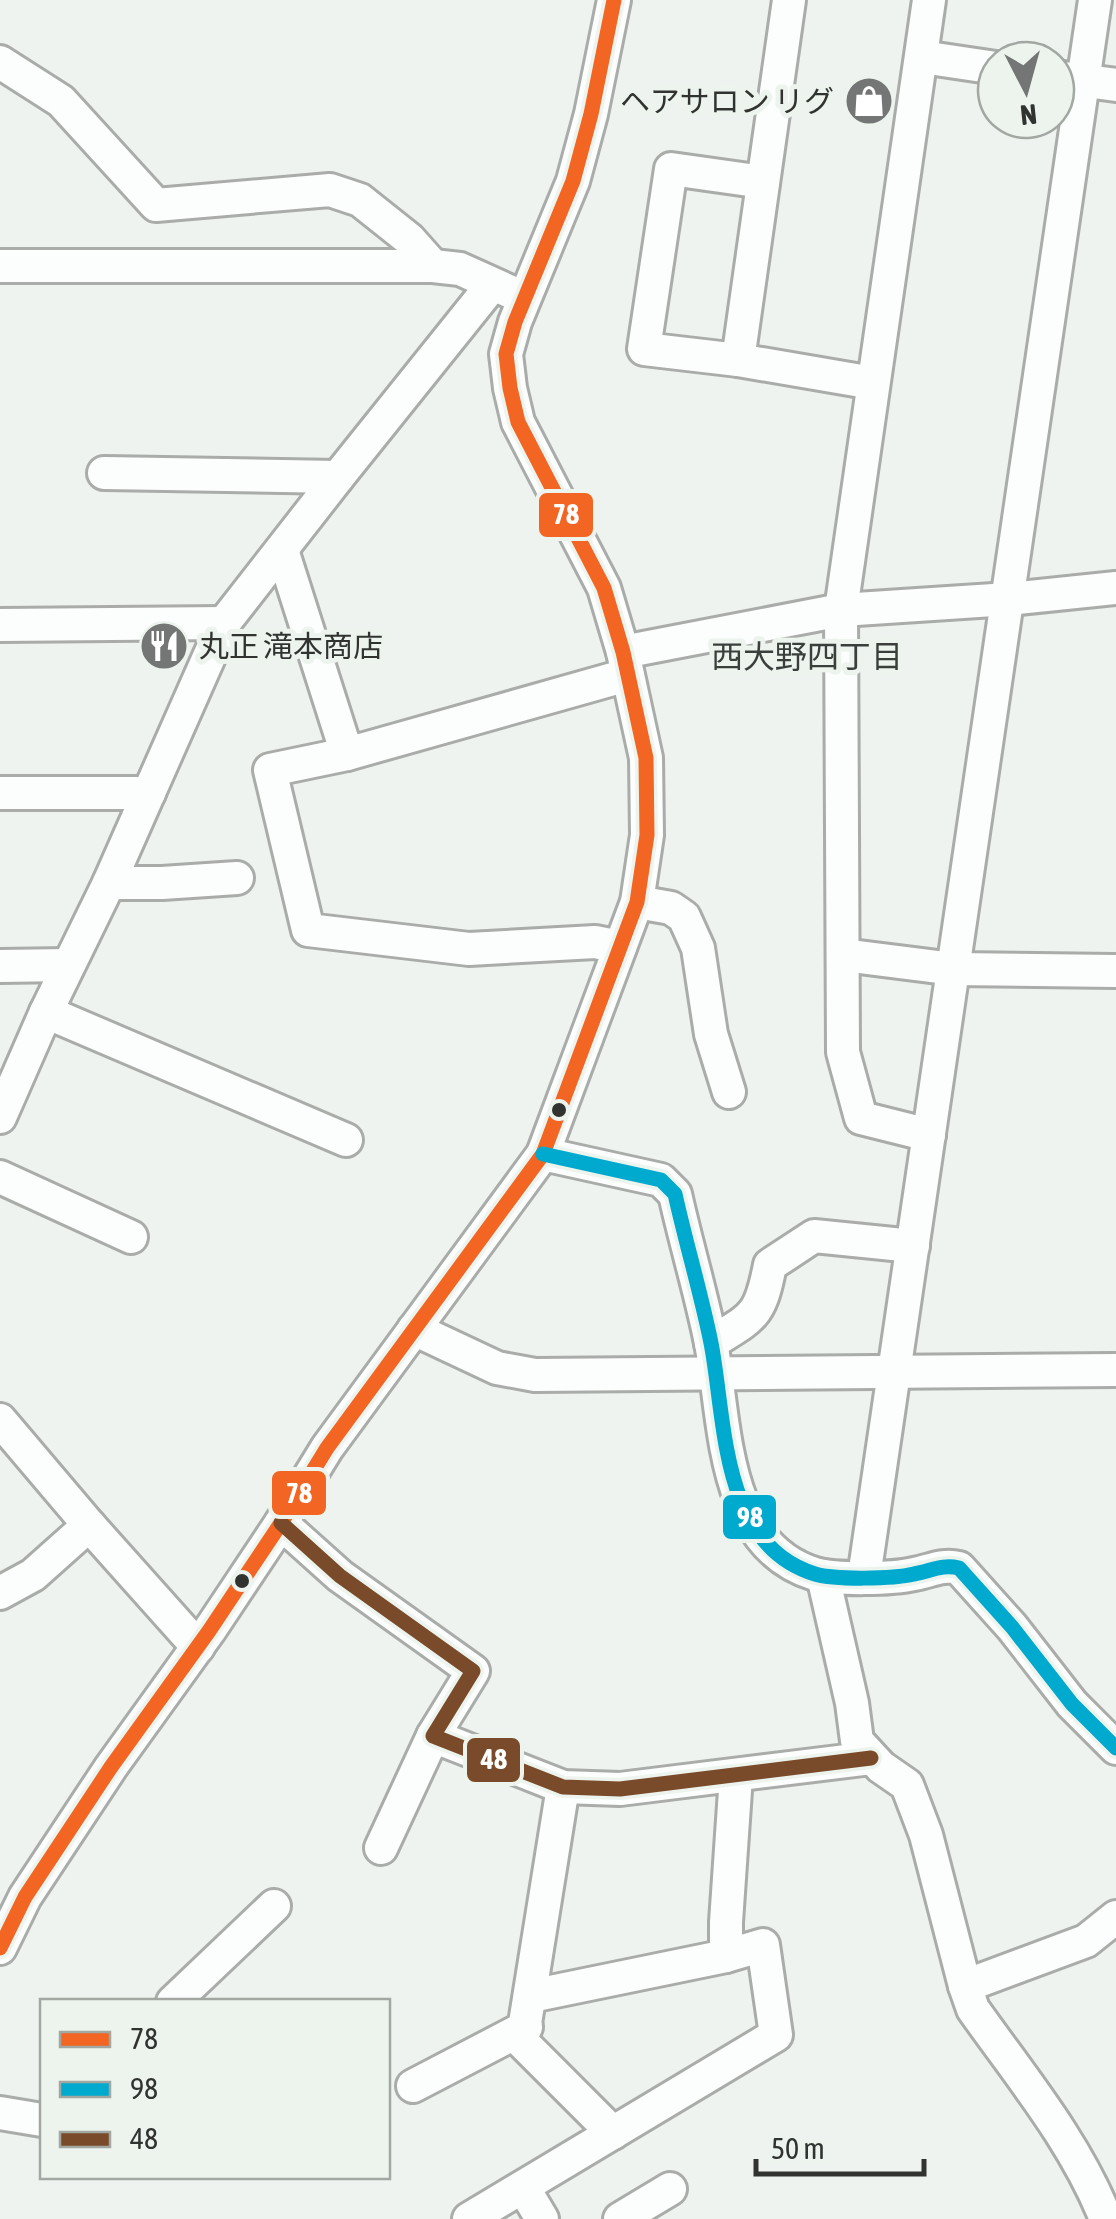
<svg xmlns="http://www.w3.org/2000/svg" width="1116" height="2219" font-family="'Asap Condensed','Noto Sans JP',sans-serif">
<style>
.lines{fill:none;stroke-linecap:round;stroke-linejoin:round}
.minor-casing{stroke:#a9aca9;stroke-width:38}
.minor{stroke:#fcfdfd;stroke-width:32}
.bus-1-casing{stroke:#edf4ee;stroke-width:22}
.bus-2-casing{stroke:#edf4ee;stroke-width:22}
.bus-3-casing{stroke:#edf4ee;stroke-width:22}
.bus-1{stroke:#f26522;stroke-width:15}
.bus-2{stroke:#00a9ce;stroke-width:15}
.bus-3{stroke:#7a4b2a;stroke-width:15}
.bus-dot{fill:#313331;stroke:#edf4ee;stroke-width:4}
.labels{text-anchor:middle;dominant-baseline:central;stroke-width:10;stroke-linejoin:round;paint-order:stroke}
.poi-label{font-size:30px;fill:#313331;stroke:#edf4ee;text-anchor:end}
.neighbourhood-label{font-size:32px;fill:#3a3f3b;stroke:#edf4ee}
.line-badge{stroke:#edf4ee;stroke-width:4}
.badge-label{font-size:28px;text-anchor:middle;font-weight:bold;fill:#fff}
</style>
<rect width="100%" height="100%" fill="#eef3ef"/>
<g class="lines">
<g class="minor-casing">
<g id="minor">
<polyline points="922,57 996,68"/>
<polyline points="0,62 61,101 156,205 330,190 360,200 409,239 433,266"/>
<polyline points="1056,77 1116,85"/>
<polyline points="763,182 671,169 644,349 738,360 873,383"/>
<polyline points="0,266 433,266 460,269 513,293"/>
<polyline points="738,360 789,0"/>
<polyline points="104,473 338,477"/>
<polyline points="282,550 347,754 627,675"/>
<polyline points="0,625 224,623"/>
<polyline points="623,652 841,610 1009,599 1116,588"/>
<polyline points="347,754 270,770 308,930 469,949 595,942 620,947"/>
<polyline points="0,793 149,793"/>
<polyline points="109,883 162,883 237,878"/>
<polyline points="637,902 671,908 684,917 698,948 711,1034 729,1092"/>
<polyline points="843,955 954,969 1116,971"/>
<polyline points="0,966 68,965"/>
<polyline points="46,1012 346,1140"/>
<polyline points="0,1117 46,1012 109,883 224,623 338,477 492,285"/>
<polyline points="929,1135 861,1118 843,1052 841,610 929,0"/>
<path d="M543 1154 661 1180 675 1194C686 1244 701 1293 711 1343 726 1420 720 1545 815 1574 835 1580 893 1579 914 1574 931 1571 942 1564 959 1568L1012 1627 1072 1704 1116 1748"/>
<polyline points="0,1177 131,1237"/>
<polyline points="414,1329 497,1368 535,1375 1116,1370"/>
<path d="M711 1343C754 1316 760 1317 770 1265L814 1236 913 1246"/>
<polyline points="0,1420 89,1525 198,1647"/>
<polyline points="281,1523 340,1576 473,1671 433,1736 563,1787 620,1789 871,1758"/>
<path d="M823 1576 852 1703 857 1741 881 1767 907 1785 926 1835 965 1986 973 2009C1021 2077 1075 2141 1106 2219"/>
<polyline points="864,1577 1095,0"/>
<polyline points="0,1593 33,1575 89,1525"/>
<polyline points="563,1787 522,2042 613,2133"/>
<polyline points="381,1848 433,1736"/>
<polyline points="0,1948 25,1897 111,1767 209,1631 281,1523 327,1448 543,1154 637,902 647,835 646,758 623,652 604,588 518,422 510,388 506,354 515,322 573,181 591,114 614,0"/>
<polyline points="965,1986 1086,1941 1116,1917"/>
<polyline points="531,1996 726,1956"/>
<polyline points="173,2002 274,1906"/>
<polyline points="413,2086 526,2027"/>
<polyline points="0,2113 42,2120"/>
<polyline points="523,2187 542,2219"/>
<polyline points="469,2219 776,2035 763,1945 726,1956 726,1922 736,1776"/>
<polyline points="620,2219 670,2189"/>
</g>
</g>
<use href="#minor" class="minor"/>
<g class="bus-1-casing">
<polyline id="bus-1" points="0,1948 25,1897 111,1767 209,1631 281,1523 327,1448 543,1154 637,902 647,835 646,758 623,652 604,588 518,422 510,388 506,354 515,322 573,181 591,114 614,0"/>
</g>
<g class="bus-2-casing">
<path id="bus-2" d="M543 1154 661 1180 675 1194C686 1244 701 1293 711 1343 726 1420 720 1545 815 1574 835 1580 893 1579 914 1574 931 1571 942 1564 959 1568L1012 1627 1072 1704 1116 1748"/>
</g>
<g class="bus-3-casing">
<polyline id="bus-3" points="281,1523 340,1576 473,1671 433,1736 563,1787 620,1789 871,1758"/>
</g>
<use href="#bus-1" class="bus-1"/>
<use href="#bus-2" class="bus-2"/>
<use href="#bus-3" class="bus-3"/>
</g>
<defs>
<g id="shop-disc" transform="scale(2.5)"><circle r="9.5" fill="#737674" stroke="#edf4ee"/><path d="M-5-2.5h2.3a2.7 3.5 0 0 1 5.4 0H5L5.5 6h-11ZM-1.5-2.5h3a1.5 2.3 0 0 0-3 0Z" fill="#fff"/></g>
<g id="restaurant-disc" transform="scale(2.5)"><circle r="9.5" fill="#737674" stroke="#edf4ee"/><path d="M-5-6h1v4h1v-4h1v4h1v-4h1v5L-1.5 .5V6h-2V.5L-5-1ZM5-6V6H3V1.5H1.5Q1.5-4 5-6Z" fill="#fff"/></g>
</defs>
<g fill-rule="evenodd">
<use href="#shop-disc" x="869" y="101"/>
<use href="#restaurant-disc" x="164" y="646"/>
</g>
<g class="bus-dot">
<circle cx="559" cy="1110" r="9"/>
<circle cx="242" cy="1581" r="9"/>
</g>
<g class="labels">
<g class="poi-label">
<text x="834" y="101">ヘアサロン リグ</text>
<text x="199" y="646" text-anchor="start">丸正 滝本商店</text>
</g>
<g class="neighbourhood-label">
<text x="807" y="656">西大野四丁目</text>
</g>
</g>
<g class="line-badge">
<rect x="537" y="491" width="58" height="48" rx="10" fill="#f26522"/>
<rect x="270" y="1469" width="58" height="48" rx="10" fill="#f26522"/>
<rect x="721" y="1493" width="57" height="48" rx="10" fill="#00a9ce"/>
<rect x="465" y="1736" width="57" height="48" rx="10" fill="#7a4b2a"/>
</g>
<g class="badge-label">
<text x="566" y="524">78</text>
<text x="299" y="1503">78</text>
<text x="750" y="1527">98</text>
<text x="494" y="1769">48</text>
</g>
<rect x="40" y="1999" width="350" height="180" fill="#edf4ee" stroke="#a2a7a2" stroke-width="2.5"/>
<rect x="60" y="2032" width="50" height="15" fill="#f26522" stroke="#a2a7a2" stroke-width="2.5"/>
<text x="130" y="2049" font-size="30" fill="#313331">78</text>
<rect x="60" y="2082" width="50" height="15" fill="#00a9ce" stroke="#a2a7a2" stroke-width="2.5"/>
<text x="130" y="2099" font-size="30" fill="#313331">98</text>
<rect x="60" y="2132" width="50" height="15" fill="#7a4b2a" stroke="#a2a7a2" stroke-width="2.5"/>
<text x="130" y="2149" font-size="30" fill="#313331">48</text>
<g transform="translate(1026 90) rotate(174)"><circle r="48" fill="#edf4ee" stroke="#a2a7a2" stroke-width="2.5"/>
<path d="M0-8L18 38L0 25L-18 38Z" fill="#737674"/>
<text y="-15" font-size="28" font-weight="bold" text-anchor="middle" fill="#313331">N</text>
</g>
<path d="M756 2159v15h168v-15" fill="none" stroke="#313331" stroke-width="5"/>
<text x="771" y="2159" font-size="30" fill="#313331" stroke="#edf4ee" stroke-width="8" paint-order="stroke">50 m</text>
</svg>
